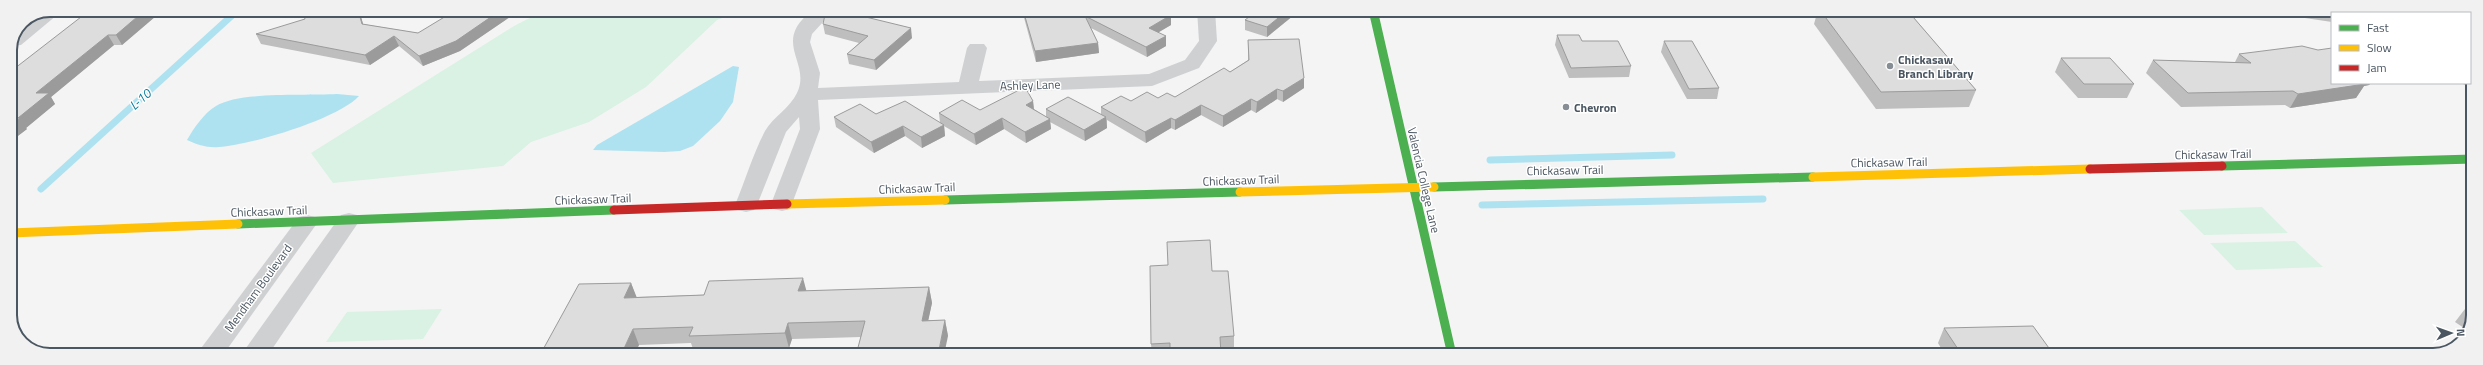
<svg xmlns="http://www.w3.org/2000/svg" width="2483" height="365" font-family="'Titillium Web',sans-serif">
<style>
.green{fill:#d9f2e3}
.water{fill:#aee2f0}
.lines{fill:none;stroke-linecap:round;stroke-linejoin:round}
.stream{stroke:#aee2f0;stroke-width:7}
.street{fill:#ced0d2;fill-rule:evenodd}
.fast{stroke:#4caf50;stroke-width:9}
.slow{stroke:#ffc107;stroke-width:9}
.jam{stroke:#c62828;stroke-width:9}
.wall{fill:#bebebf}
.shaded-wall{fill:#9b9b9b}
.building{fill:#ddddde;stroke:#9b9b9b}
.poi-dot{fill:#868d94;stroke:#fff;stroke-width:1.5}
.labels{text-anchor:middle;dominant-baseline:central;stroke-width:3;stroke-linejoin:round;paint-order:stroke}
.poi-label{font-size:12px;font-weight:bold;fill:#4a5661;stroke:#fff;text-anchor:start}
.street-label{font-size:12px;fill:#4a5661;stroke:#fff}
.water-label{font-size:13px;font-style:italic;fill:#0c7c9b;stroke:#fff}
.rim{fill:none;stroke:#4a5661;stroke-width:2}
</style>
<rect width="100%" height="100%" fill="#f4f4f4"/>
<g class="green">
<polygon points="545,10 743,10 717,20 646,87 589,122 531,142 503,166 333,183 311,153 514,26"/>
<polygon points="2262,207 2288,233 2204,235 2179,210"/>
<polygon points="2295,241 2323,267 2236,270 2210,243"/>
<polygon points="442,309 423,339 326,342 347,312"/>
</g>
<g class="water">
<polygon points="733,66 739,67 733,102 720,121 693,146 680,151 664,152 593,150 597,145"/>
<path d="M337 94 359 96C338 119 251 145 219 147 207 148 198 145 187 140 194 128 204 113 216 106 240 91 307 96 337 94Z"/>
</g>
<g class="lines">
<g class="stream">
<polyline points="1490,160 1672,155"/>
<polyline points="41,189 238,10"/>
<polyline points="1482,205 1763,199"/>
</g>
<g class="street">
<path d="M50 10H63L21 45 12 46C21 23 27 20 50 10Z"/>
<path d="M813 10H834L812 34 810 42 820 73 818 88 959 82 967 48 970 44H984L987 48 979 81 1149 74 1185 60 1199 41 1197 10H1215L1217 41 1199 68 1152 86 818 100 820 129 790 209 782 211 774 209 771 204 800 129 799 117 786 132 757 205 754 210 746 212 738 210 735 205C745 181 753 154 765 131 773 117 790 108 797 93 812 62 770 42 813 10Z"/>
<polygon points="349,213 357,215 360,220 268,355 241,355 341,215"/>
<polygon points="307,215 315,217 318,222 223,355 196,355 299,217"/>
</g>
<g class="fast">
<polyline points="1373,10 1452,355"/>
<polyline points="2222,166 2473,159"/>
<polyline points="1434,187 1813,177"/>
<polyline points="945,200 1240,192"/>
<polyline points="238,224 614,210"/>
</g>
<g class="slow">
<polyline points="1813,177 2090,169"/>
<polyline points="1240,192 1434,187"/>
<polyline points="787,204 945,200"/>
<polyline points="10,233 238,224"/>
</g>
<g class="jam">
<polyline points="2090,169 2222,166"/>
<polyline points="614,210 787,204"/>
</g>
</g>
<g class="wall">
<polygon points="163,10 122,45 114,45 51,97 55,104 26,128 27,129 10,142 10,72"/>
<polygon points="359,10 363,24 418,33 507,19 460,51 423,66 399,46 370,65 261,44 256,34"/>
<polygon points="1019,10 1169,10 1166,12 1171,25 1158,32 1166,46 1147,57 1091,28 1098,43 1099,53 1036,62 1023,14"/>
<polygon points="1818,10 1907,10 1976,90 1969,107 1876,109 1814,24"/>
<polygon points="2302,10 2363,10 2365,13 2332,13 2332,22 2305,18"/>
<polygon points="2407,10 2438,10 2442,12 2411,13"/>
<polygon points="1294,15 1267,37 1245,30 1245,20"/>
<polygon points="823,24 912,38 876,70 849,64 847,54 859,43 825,34"/>
<polygon points="1557,35 1582,41 1631,66 1629,77 1569,78 1555,45"/>
<polygon points="1248,40 1304,88 1283,102 1277,99 1256,113 1251,110 1223,127 1201,115 1175,130 1171,128 1146,143 1107,120 1107,128 1085,141 1050,122 1051,129 1026,143 1004,129 976,145 944,126 945,136 922,148 905,136 874,153 836,127 834,117 876,114 940,123 939,113 980,110 1033,101 1034,109 1046,117 1046,109 1101,114 1101,107 1131,101 1175,97 1230,72 1248,60"/>
<polygon points="1664,41 1719,88 1717,99 1687,99 1661,52"/>
<polygon points="2473,50 2473,89 2461,83 2470,83 2470,51"/>
<polygon points="2239,54 2332,83 2371,83 2369,85 2364,86 2356,98 2290,108 2285,105 2181,107 2146,73 2153,60 2235,62"/>
<polygon points="2061,58 2134,84 2127,98 2078,98 2055,72"/>
<polygon points="1212,271 1234,336 1234,351 1221,352 1221,355 1152,355 1151,344"/>
<polygon points="631,283 636,297 929,287 932,303 928,320 945,320 948,336 861,337 792,339 789,348 694,352 691,343 639,345 634,355"/>
<polygon points="2473,303 2473,320 2467,330 2455,322 2468,305"/>
<polygon points="1944,328 2054,355 1945,355 1938,343"/>
</g>
<g class="shaded-wall">
<polygon points="145,10 163,10 122,45 116,35"/>
<polygon points="358,10 359,10 366,34 362,24"/>
<polygon points="501,10 522,10 507,19 460,51 423,66 419,56"/>
<polygon points="1158,10 1169,10 1158,19"/>
<polygon points="1288,10 1294,10 1294,15 1267,37 1267,27"/>
<polygon points="1171,15 1171,25 1149,38 1149,28"/>
<polygon points="911,28 912,38 876,70 874,60"/>
<polygon points="108,35 114,45 51,97 55,104 26,128 27,129 10,142 10,126 18,118 36,93"/>
<polygon points="394,36 399,46 370,65 365,55"/>
<polygon points="1166,36 1166,46 1147,57 1146,47"/>
<polygon points="1098,43 1099,53 1036,62 1035,51"/>
<polygon points="1304,78 1304,88 1283,102 1283,91"/>
<polygon points="2357,83 2371,83 2369,85 2364,86 2356,98 2290,108 2298,94"/>
<polygon points="1277,89 1277,99 1256,113 1257,102"/>
<polygon points="1251,99 1251,110 1223,127 1223,116"/>
<polygon points="1033,101 1034,111 1026,105"/>
<polygon points="1201,105 1201,115 1175,130 1175,120"/>
<polygon points="1106,117 1107,128 1085,141 1084,130"/>
<polygon points="1002,118 1004,129 976,145 974,134"/>
<polygon points="1171,118 1171,128 1146,143 1145,132"/>
<polygon points="1050,119 1051,129 1026,143 1025,132"/>
<polygon points="944,125 945,136 922,148 921,137"/>
<polygon points="903,126 905,136 874,153 871,142"/>
<polygon points="803,278 807,293 798,291"/>
<polygon points="631,283 637,298 624,298"/>
<polygon points="929,287 932,303 925,336 922,321"/>
<polygon points="945,320 948,336 944,355 938,355"/>
<polygon points="788,323 792,339 789,348 785,333"/>
<polygon points="633,329 639,345 634,355 621,355"/>
</g>
<g class="building">
<polygon points="90,10 145,10 116,35 108,35 36,93 49,93 18,118 20,118 10,126 10,72"/>
<polygon points="303,10 358,10 362,24 418,33 456,10 501,10 456,41 419,56 394,36 365,55 256,34 305,19"/>
<polygon points="826,10 837,10 911,28 874,60 847,54 868,36 823,24"/>
<polygon points="1023,10 1161,10 1171,15 1149,28 1166,36 1146,47 1085,16 1098,43 1035,51"/>
<polygon points="1258,10 1288,10 1267,27 1245,20"/>
<polygon points="1820,10 1907,10 1976,90 1881,92"/>
<polygon points="2327,10 2363,10 2365,13 2344,13"/>
<polygon points="1557,35 1579,35 1582,41 1618,41 1631,66 1571,68"/>
<polygon points="1299,39 1304,78 1283,91 1277,89 1257,102 1251,99 1223,116 1201,105 1175,120 1171,118 1145,132 1101,107 1121,96 1131,101 1147,92 1158,98 1167,93 1175,97 1224,68 1230,72 1249,60 1248,40"/>
<polygon points="1664,41 1692,41 1719,88 1689,89"/>
<polygon points="2302,46 2318,50 2332,48 2332,83 2364,83 2365,84 2298,94 2293,91 2188,93 2153,60 2251,63 2239,54"/>
<polygon points="2473,50 2473,70 2470,69 2470,51"/>
<polygon points="2061,58 2110,58 2134,84 2084,84"/>
<polygon points="1025,87 1033,101 1026,105 1050,119 1025,132 1002,118 974,134 939,113 962,100 980,110"/>
<polygon points="1068,97 1106,117 1084,130 1046,109"/>
<polygon points="905,101 944,125 921,137 903,126 871,142 834,117 860,104 876,114"/>
<polygon points="1210,240 1212,271 1228,271 1234,336 1220,337 1221,355 1170,355 1170,343 1151,344 1150,266 1168,265 1167,242"/>
<polygon points="803,278 798,291 929,287 922,321 945,320 938,355 856,355 865,321 788,323 785,333 689,336 693,327 633,329 621,355 540,355 579,284 631,283 624,298 704,295 709,281"/>
<polygon points="2473,303 2473,307 2468,305"/>
<polygon points="2033,326 2054,355 1962,355 1944,328"/>
<polygon points="52,353 51,355 45,355 43,354"/>
</g>
<g class="poi-dot">
<circle cx="1890" cy="66" r="4"/>
<circle cx="1566" cy="107" r="4"/>
</g>
<g class="labels">
<g class="poi-label">
<text x="1898" y="59">Chickasaw<tspan x="1898" dy="14">Branch Library</tspan></text>
<text x="1574" y="107">Chevron</text>
</g>
<g class="street-label">
<text transform="translate(1030 85) rotate(-2)">Ashley Lane</text>
<text transform="translate(2213 154) rotate(-1)">Chickasaw Trail</text>
<text transform="translate(1889 162) rotate(-1)">Chickasaw Trail</text>
<text transform="translate(1565 170) rotate(-1)">Chickasaw Trail</text>
<text transform="translate(1241 180) rotate(-2)">Chickasaw Trail</text>
<text transform="translate(1424 180) rotate(77)">Valencia College Lane</text>
<text transform="translate(917 188) rotate(-2)">Chickasaw Trail</text>
<text transform="translate(593 199) rotate(-2)">Chickasaw Trail</text>
<text transform="translate(269 211) rotate(-2)">Chickasaw Trail</text>
<text transform="translate(258 288) rotate(-54)">Mendham Boulevard</text>
</g>
<g class="water-label">
<text transform="translate(140 99) rotate(-42)">L-10</text>
</g>
</g>
<path d="M0 0H2483V365H0ZM50 17H2433A33 33 0 0 1 2466 50V315A33 33 0 0 1 2433 348H50A33 33 0 0 1 17 315V50A33 33 0 0 1 50 17Z" fill="#f1f1f2" fill-rule="evenodd"/>
<path class="rim" d="M50 17H2433A33 33 0 0 1 2466 50V315A33 33 0 0 1 2433 348H50A33 33 0 0 1 17 315V50A33 33 0 0 1 50 17Z"/>
<rect x="2331" y="12" width="140" height="72" fill="#ffffff" stroke="#b7bbc0"/>
<rect x="2339" y="25" width="20" height="6" fill="#4caf50" stroke="#b7bbc0"/>
<text x="2367" y="32" font-size="12" fill="#4a5661">Fast</text>
<rect x="2339" y="45" width="20" height="6" fill="#ffc107" stroke="#b7bbc0"/>
<text x="2367" y="52" font-size="12" fill="#4a5661">Slow</text>
<rect x="2339" y="65" width="20" height="6" fill="#c62828" stroke="#b7bbc0"/>
<text x="2367" y="72" font-size="12" fill="#4a5661">Jam</text>
<g transform="translate(2451 333) rotate(88)" stroke="#ffffff" stroke-width="3" paint-order="stroke">
<path d="M0-3L7 15L0 10L-7 15Z" fill="#4a5661"/>
<text y="-6" font-size="11" font-weight="bold" text-anchor="middle" fill="#4a5661">N</text>
</g>
</svg>
